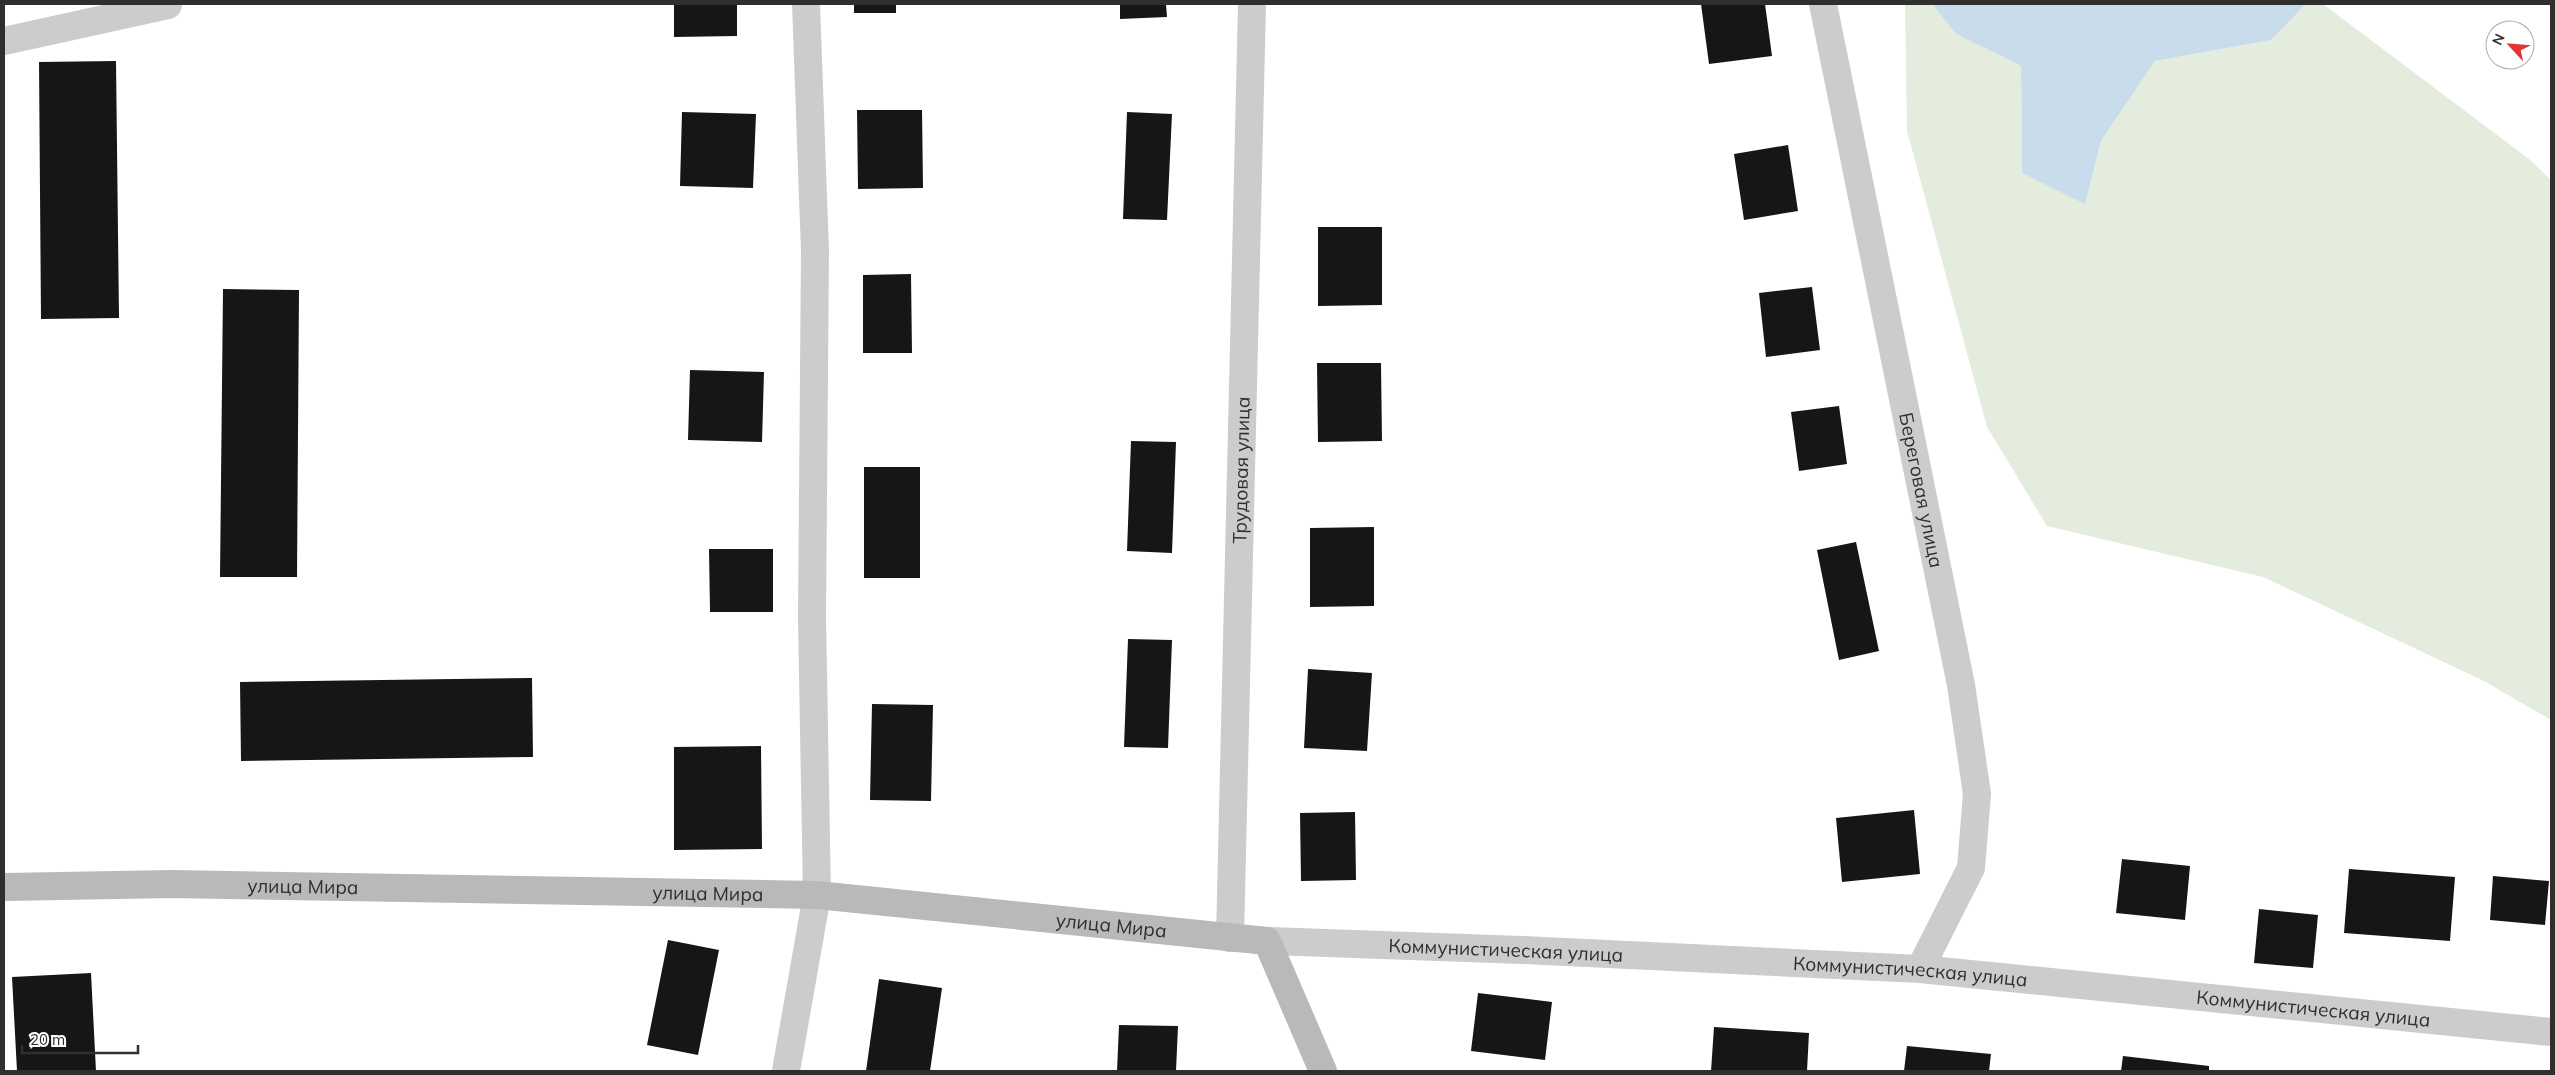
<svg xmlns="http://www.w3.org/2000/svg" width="2555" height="1075" viewBox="0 0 2555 1075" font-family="Mulish,sans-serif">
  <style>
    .green { fill: #e4ecdd }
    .water { fill: #c9dceb }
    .building { fill: #161616 }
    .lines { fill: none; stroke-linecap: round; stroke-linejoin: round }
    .street { stroke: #ccc; stroke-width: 28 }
    .secondary { stroke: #b9b9b9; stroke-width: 28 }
    .labels { text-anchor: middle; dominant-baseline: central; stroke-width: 5; stroke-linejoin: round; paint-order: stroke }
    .street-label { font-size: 19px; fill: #2f2f2f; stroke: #fff }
  </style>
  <rect width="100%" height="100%" fill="#fff"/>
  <!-- green -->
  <path class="green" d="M1905,4H1932L1956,34L2021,66L2022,173L2085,203L2101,141L2155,61L2271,40L2306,4H2323L2529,159L2551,180V720L2484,681L2263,577L2047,526L1987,427L1907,131Z"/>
  <!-- water -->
  <path class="water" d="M1932,4H2306L2271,40L2155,61L2101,141L2085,204L2022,173L2021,66L1956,34Z"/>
  <!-- building -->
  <path class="building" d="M674,4H737V36L674,37Z
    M854,4H896V13H854Z
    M1120,4H1166L1167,17L1120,19Z
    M1701,4H1765L1772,56L1709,64Z
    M116,61L119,318L41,319L39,62Z
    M857,110H922L923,188L858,189Z
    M682,112L756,114L753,188L680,186Z
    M1127,112L1172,114L1167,220L1123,219Z
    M1788,145L1798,211L1744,220L1734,154Z
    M1318,227H1382V305L1318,306Z
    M911,274L912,353H863V275Z
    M1812,287L1820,350L1766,357L1759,293Z
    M223,289L299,290L297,577H220Z
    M1317,363H1381L1382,441L1318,442Z
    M690,370L764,372L762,442L688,440Z
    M1839,406L1847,464L1799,471L1791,412Z
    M1131,441L1176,442L1172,553L1127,551Z
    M864,467H920V578H864Z
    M1374,527V606L1310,607V528Z
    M1856,542L1879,651L1839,660L1817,550Z
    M709,549H773V612H710Z
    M1128,639L1172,640L1168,748L1124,747Z
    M1308,669L1372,673L1367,751L1304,748Z
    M532,678L533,757L241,761L240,682Z
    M872,704L933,705L931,801L870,800Z
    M761,746L762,849L674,850V747Z
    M1914,810L1920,874L1842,882L1836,818Z
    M1355,812L1356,880L1301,881L1300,813Z
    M2122,859L2190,866L2185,920L2116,913Z
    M2349,869L2455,877L2450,941L2344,933Z
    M2493,876L2549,881L2545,925L2490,920Z
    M2259,909L2318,915L2313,968L2254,963Z
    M668,940L719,950L698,1055L647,1045Z
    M91,973L96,1071H17L12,977Z
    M879,979L942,988L930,1071H866Z
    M1478,993L1552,1002L1545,1060L1471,1051Z
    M1119,1025L1178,1026L1176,1071H1117Z
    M1714,1027L1809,1033L1807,1071H1711Z
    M1907,1046L1991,1054L1989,1071H1904Z
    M2123,1056L2209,1066V1071H2121Z"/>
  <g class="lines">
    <!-- street -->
    <g class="street">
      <path id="s1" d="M1823,4L1961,685L1977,794L1971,868L1920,969"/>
      <path d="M4,41L168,5"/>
      <path id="s2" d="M1230,938L1252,4"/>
      <path id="s3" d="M1267,941L1522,950L1920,969L2551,1032"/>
      <path d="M786,1071L817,895L812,618L815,251L806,4"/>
    </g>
    <!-- secondary -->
    <path class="secondary" id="s4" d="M4,887L172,884L817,895L1267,941L1323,1071"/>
  </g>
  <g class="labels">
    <!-- street labels -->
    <g class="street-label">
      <text stroke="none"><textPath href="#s2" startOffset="468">Трудовая улица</textPath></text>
      <text stroke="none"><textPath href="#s1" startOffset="496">Береговая улица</textPath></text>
      <text stroke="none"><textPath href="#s4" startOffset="299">улица Мира</textPath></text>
      <text stroke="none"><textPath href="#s4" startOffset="704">улица Мира</textPath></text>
      <text stroke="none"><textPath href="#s4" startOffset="1109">улица Мира</textPath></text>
      <text stroke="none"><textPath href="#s3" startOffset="239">Коммунистическая улица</textPath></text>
      <text stroke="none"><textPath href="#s3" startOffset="644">Коммунистическая улица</textPath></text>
      <text stroke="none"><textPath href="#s3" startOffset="1049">Коммунистическая улица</textPath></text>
    </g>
  </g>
  <!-- border -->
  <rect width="2555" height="1075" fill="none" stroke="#2f2f2f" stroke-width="10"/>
  <!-- north arrow -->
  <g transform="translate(2510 45) rotate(296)"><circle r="24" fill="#ffffff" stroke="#acacac"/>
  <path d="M0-4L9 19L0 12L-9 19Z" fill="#e33436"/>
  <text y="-8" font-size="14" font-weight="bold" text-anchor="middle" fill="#2f2f2f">N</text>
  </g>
  <!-- scale -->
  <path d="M22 1045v8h116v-8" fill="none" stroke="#2f2f2f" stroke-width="2.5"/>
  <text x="30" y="1045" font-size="15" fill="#2f2f2f" stroke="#ffffff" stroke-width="4" paint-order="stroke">20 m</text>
</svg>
